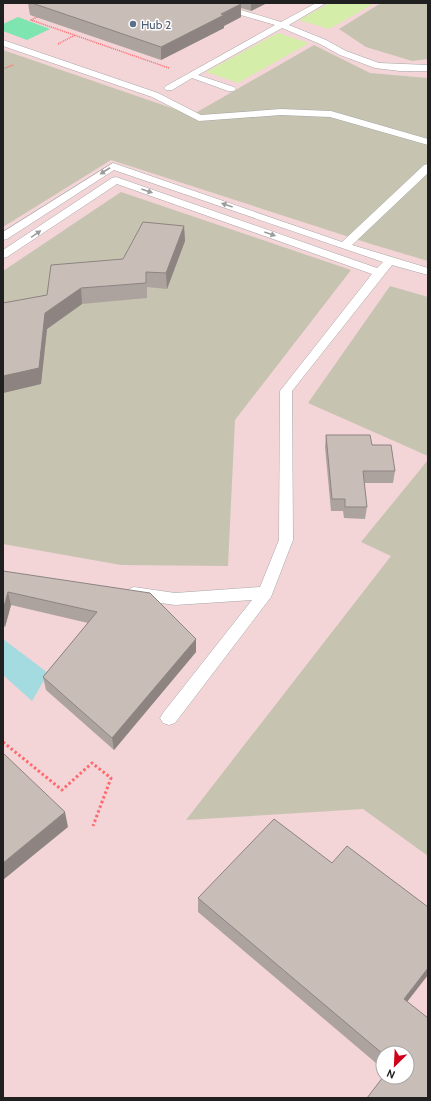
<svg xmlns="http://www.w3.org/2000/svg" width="431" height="1101" viewBox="0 0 431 1101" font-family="Cabin,sans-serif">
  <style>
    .commercial { fill: #f3d4d7; fill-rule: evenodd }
    .construction { fill: #c6c4b0 }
    .grass { fill: #d4eea9 }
    .pitch { fill: #7fe5b0 }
    .water { fill: #a3dbe1 }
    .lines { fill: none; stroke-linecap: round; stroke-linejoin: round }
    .lane-casing { stroke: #a7a7a7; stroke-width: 1 }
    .path-far1 { stroke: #ff696d; stroke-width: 1.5; stroke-dasharray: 1 1; stroke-linecap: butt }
    .path { stroke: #ff696d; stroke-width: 3; stroke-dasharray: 2.5 2.5; stroke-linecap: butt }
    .lane { fill: #fff; fill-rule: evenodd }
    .wall { fill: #ada39e }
    .shaded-wall { fill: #8d8481 }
    .building { fill: #c9bdb8; stroke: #8d8481 }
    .oneway { fill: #9b9b9b }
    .service-dot { fill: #5c6f8a; stroke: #fff; stroke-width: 1.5 }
    .labels { text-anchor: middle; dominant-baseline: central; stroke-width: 3; stroke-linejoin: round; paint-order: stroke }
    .far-service-label { font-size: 12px; fill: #4e5e75; stroke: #fff; text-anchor: start }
  </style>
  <rect width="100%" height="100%" fill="#f1ece6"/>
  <!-- commercial -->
  <path class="commercial" d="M3,3H428V1098H3ZM383,1053H407V1077H383Z"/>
  <!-- construction -->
  <path class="construction" d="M381,3H428V59L412,61L366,47L339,29Z
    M314,45L370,73L428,78V261L371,244L111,160L3,227V50L192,115Z
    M121,192L351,270L235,420L228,566L121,565L3,544V271Z
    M390,286L428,297V456L308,403Z
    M428,460V856L363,809L186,820L391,556L361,542Z"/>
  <!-- grass -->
  <path class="grass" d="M330,3H375L329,29L299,20Z
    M278,33L309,43L238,83L206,72Z"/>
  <!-- pitch -->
  <path class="pitch" d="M18,17L50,29L27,40L3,31V24Z"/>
  <!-- water -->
  <path class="water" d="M3,639L48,673L32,701L3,675Z"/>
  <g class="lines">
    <!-- lane casing -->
    <g class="lane-casing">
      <path id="lane" d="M206,3H218L281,22L316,3H326L289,25L326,40L346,51L379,63L428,65V71H400L375,68L340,55L320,44L282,28L198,75L234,87L236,89L234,91H228L192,78L172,90H166L164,88L166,86L275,25L207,5Z
        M3,40L158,93L201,115L281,109L331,111L428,139V145L330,117L281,115L199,121L152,97L3,46Z
        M113,163L342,242L424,165L428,164V173L352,245L428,268V275L392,265L292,391L293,540L271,597L175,723L169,725L163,723L160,718L163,713L252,600L175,605L134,599L129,597L126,593L129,589L134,587L175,593L260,587L279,540L280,391L372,274L117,184L7,257L3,258V250L112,178L116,177L377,268L383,262L114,170L7,239L3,240V232Z"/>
    </g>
    <!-- path-far1 -->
    <path class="path-far1" d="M39,16L31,20L169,68
      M58,44L75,35
      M3,69L13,65"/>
    <!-- path -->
    <path class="path" d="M3,742L62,790L92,763L111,778L93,826"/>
    <!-- lane -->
    <use href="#lane" class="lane"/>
  </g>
  <!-- wall -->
  <path class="wall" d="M28,3H267L251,11L241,8V17L224,26V28L161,60L30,15Z
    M184,226L185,241L167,289L147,287V298L82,304L47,329L41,384L3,393V303L47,295L123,259Z
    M326,435L372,445L395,471L393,483H364L367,507L365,519L344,518L343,511H331L325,447Z
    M3,571L196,652L114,750L46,690L43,677L88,623L11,605L5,627L3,626Z
    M198,898L408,1002L407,1077L383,1053V1069L198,912Z"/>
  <!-- shaded-wall -->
  <path class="shaded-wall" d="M251,3H267L251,11Z
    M241,4V17L224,26V28L161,60V47Z
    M184,226L185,241L167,289L166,273Z
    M81,288L82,304L47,329L41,384L3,393V376L45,313Z
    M8,592L11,605L5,627L3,619V610Z
    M196,639V652L114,750L112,738Z
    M65,812L68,827L3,880V863Z
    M428,968V975L400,1011L404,999Z"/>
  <!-- building -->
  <path class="building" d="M32,3H239L241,4L221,14L224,15L161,47Z
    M143,222L184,226L166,273L146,272V283L81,288L45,313L39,368L3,376V303L47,295L51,265L123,259Z
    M326,435H370L372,445H391L395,471H363L367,507H345V499H332Z
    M3,571L150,593L196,639L112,738L43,677L97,612L8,592L3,610Z
    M3,753L65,812L3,863Z
    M274,819L332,863L347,846L428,907V968L404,999L428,1018V1098H367L383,1077H407V1053H383V1054L198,898Z"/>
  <!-- one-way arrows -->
  <defs><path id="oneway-solid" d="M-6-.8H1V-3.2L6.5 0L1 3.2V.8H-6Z"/></defs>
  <g class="oneway">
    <use href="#oneway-solid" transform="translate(105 171) rotate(147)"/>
    <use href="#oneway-solid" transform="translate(147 191) rotate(19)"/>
    <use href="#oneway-solid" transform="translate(227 205) rotate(-161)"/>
    <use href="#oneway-solid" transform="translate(36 234) rotate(-34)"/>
    <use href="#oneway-solid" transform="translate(270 234) rotate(19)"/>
  </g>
  <!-- markers -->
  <circle class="service-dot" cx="133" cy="24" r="4"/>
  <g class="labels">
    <!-- far-service labels -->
    <g class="far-service-label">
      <text x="141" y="24">Hub 2</text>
    </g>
  </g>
  <!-- border -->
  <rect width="431" height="1101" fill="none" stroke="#202020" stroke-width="8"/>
  <!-- north arrow -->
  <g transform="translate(395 1065) rotate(204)"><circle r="19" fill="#ffffff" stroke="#a6a6a6"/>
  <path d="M0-3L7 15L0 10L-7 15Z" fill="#d0001b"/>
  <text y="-6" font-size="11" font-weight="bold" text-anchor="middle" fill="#202020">N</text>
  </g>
</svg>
